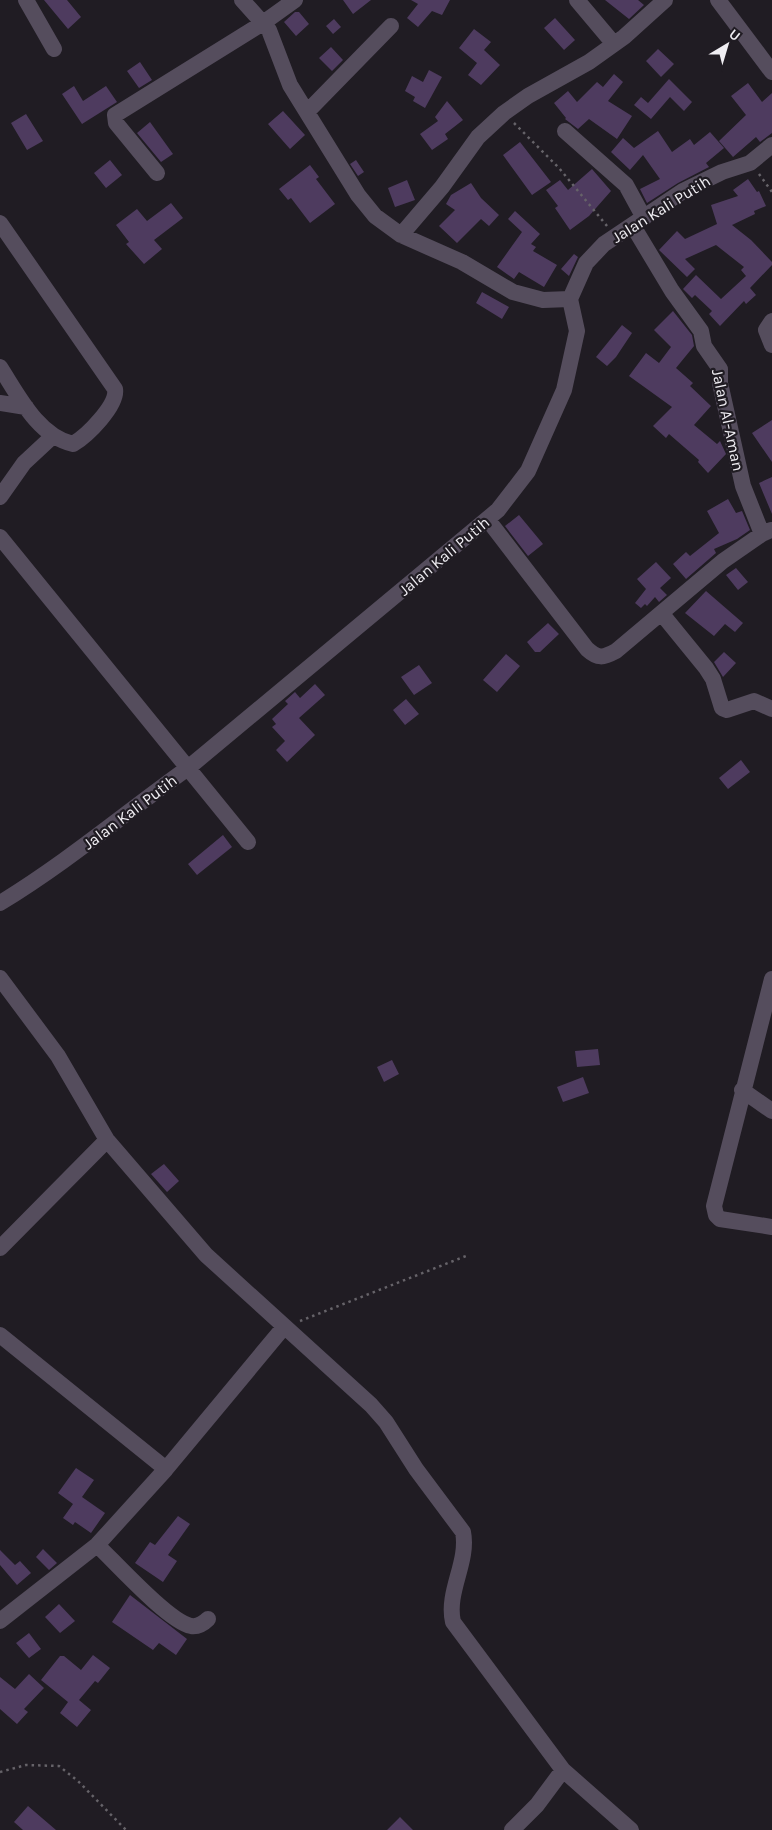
<svg xmlns="http://www.w3.org/2000/svg" width="772" height="1830" viewBox="0 0 772 1830" font-family="Karla,sans-serif">
  <style>
    .building { fill: #4e3b5f }
    .lines { fill: none; stroke-linecap: round; stroke-linejoin: round }
    .path { stroke: #666369; stroke-width: 2.5; stroke-dasharray: 2.5 4; stroke-linecap: butt }
    .street { stroke: #554d5d; stroke-width: 16 }
    .labels { text-anchor: middle; dominant-baseline: central; stroke-width: 4.5; stroke-linejoin: round; paint-order: stroke }
    .street-label { font-size: 16px; fill: #f0eef3; stroke: #201c23 }
  </style>
  <rect width="100%" height="100%" fill="#201c23"/>
  <!-- building -->
  <path class="building" d="M44,0H67L81,17L68,29Z
    M343,0H371L353,14Z
    M411,0H450L442,15L432,11L418,27L407,18L418,4Z
    M605,0H638L644,5L629,19Z
    M295,12H299L309,24L296,36L284,22Z
    M555,18L575,40L564,50L544,28Z
    M334,19L341,27L333,34L326,26Z
    M474,29L491,42L484,50L500,65L481,85L468,75L477,63L459,48Z
    M331,47L343,60L332,71L319,58Z
    M658,49L674,64L661,77L646,61Z
    M140,62L152,80L139,88L127,71Z
    M429,70L442,77L425,108L413,101L415,97L405,91L412,76L423,82Z
    M614,74L623,82L608,101L632,116L617,139L589,119L578,129L565,119L566,118L554,103L568,91L577,102L597,82L603,87Z
    M669,79L692,102L684,111L670,97L651,119L634,105L641,97L648,103Z
    M748,83L762,102L772,93V133L760,142L756,137L733,157L719,141L746,115L731,96Z
    M74,86L83,101L106,86L117,102L82,124L62,94Z
    M447,101L463,120L445,134L448,139L432,150L420,134L438,121L435,117Z
    M283,111L305,135L290,149L268,124Z
    M26,114L43,141L27,150L11,123Z
    M150,122L173,154L161,162L137,133Z
    M658,131L672,152L690,139L694,145L710,132L724,148L706,163L709,167L678,183L647,203L640,189L660,179L643,155L630,170L611,152L623,138L634,148Z
    M520,142L551,182L532,195L503,155Z
    M110,160L122,175L106,188L94,173Z
    M356,160L364,172L358,176L350,164Z
    M310,165L319,177L316,179L335,204L310,223L291,198L288,200L279,189Z
    M592,169L611,191L589,216L570,230L555,208L558,206L546,190L560,180L568,190Z
    M748,179L757,192L759,191L766,206L754,211L755,214L732,225L751,240L772,262V265L750,288L756,295L746,304L744,301L720,326L709,314L712,311L695,295L692,298L683,289L696,275L721,299L746,276L741,270L744,267L716,245L685,259L695,269L687,277L659,250L677,231L685,239L717,224L711,205L738,196L733,190Z
    M407,180L415,200L395,207L388,188Z
    M471,183L481,198L499,215L489,226L481,219L457,243L439,226L455,210L446,204L451,195Z
    M171,203L183,218L154,240L162,249L144,264L126,244L129,242L116,225L137,209L147,221Z
    M515,211L540,234L531,244L536,247L533,251L557,265L544,287L519,272L514,279L497,267L522,232L508,219Z
    M574,254L578,257L569,276L561,269Z
    M482,292L509,307L502,319L476,303Z
    M673,311L692,335L694,346L676,368L693,383L690,386L711,406L694,425L717,444L720,441L726,454L708,473L698,462L699,460L669,434L666,438L653,426L672,407L629,376L646,353L659,363L671,347L654,330Z
    M622,325L632,333L616,357L607,366L596,357Z
    M772,420V462L752,433Z
    M772,477V514L759,483Z
    M728,499L736,513L742,511L750,530L737,539L714,549L716,553L686,579L673,564L686,552L690,556L719,533L707,511Z
    M519,515L543,544L528,556L505,526Z
    M656,562L671,578L660,588L667,595L659,602L655,597L647,606L645,604L641,608L635,603L646,589L637,579Z
    M736,568L748,582L738,590L726,575Z
    M706,591L743,623L735,632L725,624L714,636L685,613Z
    M548,623L559,634L540,652H535L527,642Z
    M724,652L736,663L723,677L714,662Z
    M506,654L520,666L497,692L483,680Z
    M419,665L432,683L414,695L401,677Z
    M315,684L325,695L299,718L315,735L287,762L276,750L285,741L272,727L276,724L272,719L288,704L285,701L295,692L300,698Z
    M406,699L419,714L405,725L393,710Z
    M741,760L750,772L728,789L719,778Z
    M223,835L232,847L197,875L188,864Z
    M598,1049L600,1065L577,1067L575,1051Z
    M392,1060L399,1074L384,1082L377,1067Z
    M583,1077L589,1093L563,1102L557,1087Z
    M164,1164L179,1181L167,1192L151,1174Z
    M76,1468L94,1480L82,1497L105,1513L91,1533L75,1522L73,1525L63,1518L73,1504L58,1493Z
    M178,1516L190,1524L168,1555L177,1561L163,1582L135,1563L150,1542L155,1545Z
    M43,1549L57,1563L49,1570L36,1557Z
    M0,1550L15,1565L20,1561L31,1573L17,1585L0,1565Z
    M130,1595L187,1639L176,1655L159,1643L153,1650L112,1622Z
    M59,1604L75,1621L60,1633L45,1617Z
    M29,1633L41,1649L29,1658L16,1643Z
    M93,1655L110,1668L98,1683L95,1681L79,1700L91,1710L77,1727L60,1713L68,1702L41,1680L60,1656H64L81,1670Z
    M29,1674L44,1688L24,1709L28,1712L17,1724L0,1709V1677L15,1689Z
    M28,1806L56,1830H23L14,1822Z
    M400,1817L413,1830H387Z"/>
  <g class="lines">
    <!-- path -->
    <path class="path" d="M514,123L559,168L607,226
      M759,174L772,192
      M300,1321L466,1256
      M0,1772L26,1765L59,1766L78,1781L126,1830"/>
    <!-- street -->
    <path class="street" d="M26,0L54,49
      M242,0L269,30L290,85L358,195L375,216L401,235L462,262L513,292L543,300L570,299
      M577,0L614,44
      M718,0L772,72
      M307,112L391,26
      M565,131L626,185L644,218
      M157,173L116,123L115,115L263,23L295,0
      M0,223L115,389C118,405 87,436 73,444C38,436 18,395 0,367
      M633,226L672,291L701,331L704,346L720,369V383L743,486L762,534L771,530
      M401,235L442,187L478,137L504,113L528,96L589,62L624,37L665,0
      M772,321L766,330L772,345
      M0,403L26,407
      M0,497L24,463L53,436
      M488,520L587,649C598,659 603,658 616,651L723,561L762,534
      M0,537L248,842
      M662,614L706,668L713,679L722,708L727,710L754,701L772,709
      M0,903C66,863 125,813 188,768L498,510L528,471L564,390L577,331L570,299L586,263L604,244L683,191L722,172L750,163L772,145
      M0,978L58,1056L107,1140L206,1255L371,1405L386,1422L416,1469L463,1532C469,1562 446,1592 453,1622L563,1770L631,1830
      M772,979L714,1206L716,1215L720,1219L772,1227
      M742,1090L772,1111
      M0,1248L107,1140
      M0,1335L166,1469
      M97,1545C115,1562 169,1622 191,1626C198,1627 203,1624 208,1619
      M0,1621L97,1545L166,1469L284,1327
      M512,1830L537,1805L563,1770"/>
  </g>
  <g class="labels">
    <!-- street labels -->
    <g class="street-label">
      <text transform="translate(661 209) rotate(-32)">Jalan Kali Putih</text>
      <text transform="translate(728 420) rotate(78)">Jalan Al-Aman</text>
      <text transform="translate(444 556) rotate(-40)">Jalan Kali Putih</text>
      <text transform="translate(130 812) rotate(-37)">Jalan Kali Putih</text>
    </g>
  </g>
  <!-- north arrow -->
  <g transform="translate(727 45) rotate(38)" stroke="#201c23" stroke-width="4" paint-order="stroke">
  <path d="M0-4L9 19L0 12L-9 19Z" fill="#f0eef3"/>
  <text y="-8" font-size="14" font-weight="bold" text-anchor="middle" fill="#f0eef3">U</text>
  </g>
</svg>
